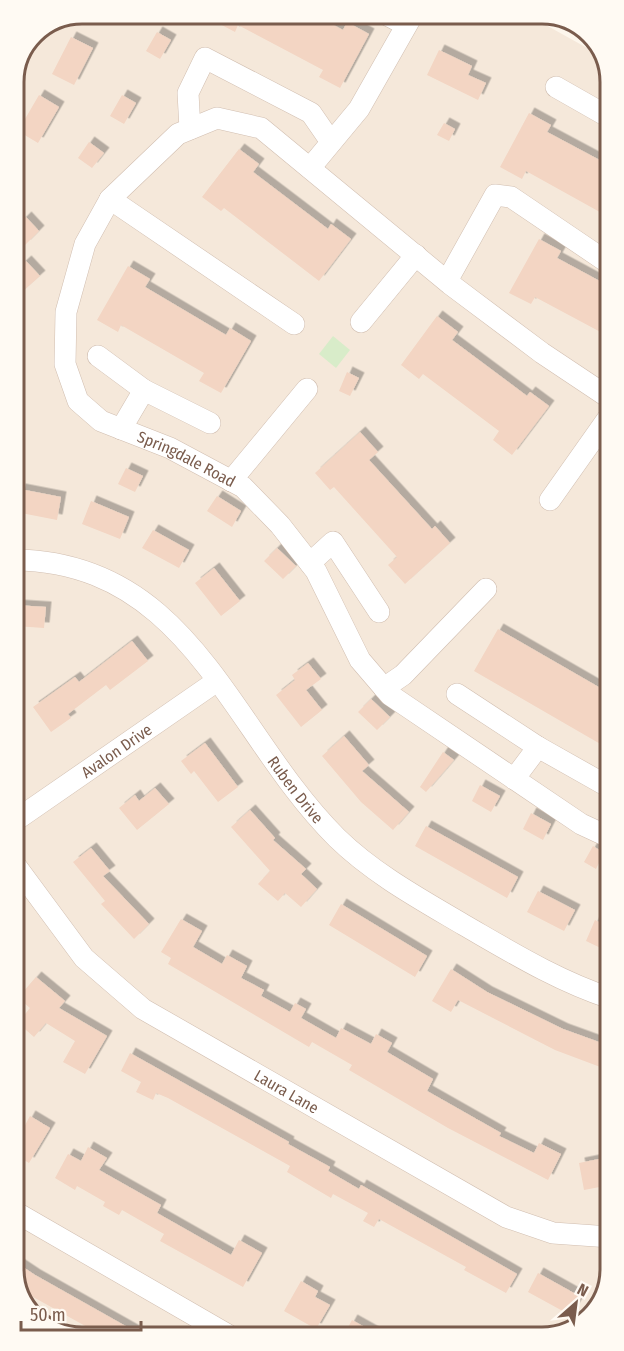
<svg xmlns="http://www.w3.org/2000/svg" width="624" height="1351" viewBox="0 0 624 1351" font-family="'Fira Sans Condensed',sans-serif">
  <style>
    .residential { fill: #f5e8da }
    .green { fill: #d8ecc9 }
    .building { fill: #f3d5c3; filter: url(#shadow) }
    .lines { fill: none; stroke-linecap: round; stroke-linejoin: round }
    .minor-casing { stroke: #d1beb0; stroke-width: 22 }
    .minor { stroke: #fff; stroke-width: 21 }
    .labels { text-anchor: middle; dominant-baseline: central; stroke-width: 5; stroke-linejoin: round; paint-order: stroke }
    .street-label { font-size: 16px; fill: #7a5c4d; stroke: #fffaf3 }
    .rim { fill: none; stroke: #7a5c4d; stroke-width: 3 }
  </style>
  <defs>
    <filter id="shadow"><feDropShadow dx="5.5" dy="-5.5" stdDeviation="0" flood-color="#0004"/></filter>
  </defs>
  <rect width="100%" height="100%" fill="#fdf6ec"/>
  <!-- residential -->
  <path class="residential" d="M82,14H526L607,59L610,1274L597,1311L565,1334L77,1337L40,1324L17,1292L14,78L34,33Z"/>
  <!-- green -->
  <path class="green" d="M333,336L350,350L336,368L319,354Z"/>
  <!-- building -->
  <path class="building" d="M201,14H313L343,30L347,22L369,34L340,88L319,77L323,70L238,25L235,32Z
    M157,32L171,40L160,59L146,51Z
    M71,37L93,48L74,85L52,74Z
    M439,50L472,66L468,75L486,83L478,100L427,75Z
    M39,95L59,107L38,143L18,131Z
    M122,95L136,103L124,124L110,116Z
    M529,113L551,125L547,132L607,164V216L526,171L522,179L500,167Z
    M444,123L455,129L449,141L437,135Z
    M89,142L104,153L92,168L78,158Z
    M239,149L259,164L253,172L328,229L331,224L351,239L319,281L224,208L221,211L202,197Z
    M26,217L39,231L25,245L14,234V229Z
    M539,239L561,251L557,258L607,285L608,336L535,297L531,304L509,293Z
    M26,261L40,276L14,299V272Z
    M128,266L150,279L145,287L226,335L230,328L251,341L221,393L199,381L204,373L121,325L118,332L97,320Z
    M437,316L458,332L452,340L527,396L530,392L549,406L512,455L493,440L499,431L423,374L419,379L401,365Z
    M347,372L359,378L350,396L339,391Z
    M360,432L378,452L369,460L432,529L435,526L450,543L405,584L388,565L397,557L334,487L330,490L315,473Z
    M126,468L143,476L135,492L118,484Z
    M20,489L61,497L57,520L16,512Z
    M217,496L241,511L232,527L207,511Z
    M91,501L129,517L120,539L82,524Z
    M153,530L189,550L179,568L142,548Z
    M277,548L296,566L283,579L264,561Z
    M214,568L240,601L221,616L195,583Z
    M15,605L46,607L44,628L15,626Z
    M498,629L609,693V749L474,671Z
    M132,641L148,661L110,690L106,685L68,714L71,718L51,732L33,707L75,677L79,682Z
    M308,663L321,679L306,690L322,710L301,727L276,695L295,680L292,675Z
    M371,699L390,717L377,730L358,712Z
    M344,736L369,765L362,771L409,812L393,830L361,802L322,756Z
    M205,743L238,787L218,802L194,771L191,774L181,761Z
    M443,752L454,760L426,792L420,787Z
    M480,785L500,796L491,812L472,801Z
    M155,788L169,804L137,830L119,808L135,795L139,801Z
    M250,810L275,838L273,840L306,869L301,874L317,889L301,907L285,893L278,901L258,884L270,871L231,827Z
    M531,813L551,824L543,840L523,829Z
    M426,826L518,877L507,898L415,846Z
    M593,846L604,853L596,869L584,862Z
    M91,848L110,871L103,876L149,924L134,939L101,904L105,901L73,862Z
    M538,891L575,910L564,931L527,912Z
    M341,904L427,956L415,977L329,925Z
    M181,919L202,931L193,947L222,964L227,955L247,966L241,978L264,990L261,996L290,1012L295,1003L306,1009L301,1018L336,1038L341,1028L371,1044L376,1034L392,1043L387,1052L433,1079L427,1091L501,1133L499,1136L534,1153L539,1143L561,1154L548,1180L448,1128L349,1070L352,1065L312,1042L309,1047L168,964L171,958L161,952Z
    M595,920L609,927V952L586,941Z
    M451,969L487,992L563,1029L610,1046L603,1068L555,1050L458,1000L451,1012L432,1001Z
    M36,977L65,1001L59,1008L107,1036L85,1074L63,1062L75,1041L46,1023L34,1037L18,1023L30,1008L18,998Z
    M130,1053L289,1142L288,1144L330,1167L328,1171L359,1189L361,1185L517,1274L506,1293L464,1270L466,1267L379,1219L374,1227L363,1221L368,1213L333,1194L331,1198L287,1172L290,1166L168,1098L156,1093L153,1100L136,1092L141,1082L121,1071Z
    M30,1116L50,1128L29,1163L17,1156V1140Z
    M88,1147L107,1158L99,1170L161,1205L157,1213L231,1255L239,1240L262,1253L243,1287L160,1241L164,1234L122,1210L119,1215L103,1206L105,1202L77,1186L75,1190L55,1178L68,1154L81,1161Z
    M604,1158L605,1165L610,1164V1185L584,1190L579,1163Z
    M17,1263L35,1275L145,1337H105L17,1288Z
    M538,1273L581,1297L570,1315L528,1292Z
    M301,1281L318,1291L315,1297L330,1305L316,1329L284,1311Z
    M352,1320L379,1335H344Z"/>
  <g class="lines">
    <!-- minor casing -->
    <g class="minor-casing">
      <g id="minor">
        <path d="M385,14L406,25"/>
        <path d="M556,87L607,116"/>
        <path d="M190,129L188,93L205,58L311,113L331,142"/>
        <path d="M310,168L359,109L413,14"/>
        <path d="M110,199L294,324"/>
        <path d="M447,281L495,195L511,197L607,262"/>
        <path d="M361,322L416,255"/>
        <path d="M98,356L144,390L121,429"/>
        <path d="M144,390L210,423"/>
        <path id="s1" d="M608,397L542,353L450,284L261,128L217,118L178,134L110,199L85,244L66,312L65,364L78,401L101,421L170,448L243,487L280,525L316,571L360,660L390,695L581,824L609,837"/>
        <path d="M231,481L307,389"/>
        <path d="M550,500L608,418"/>
        <path id="s2" d="M15,560C191,562 231,733 337,838C374,874 420,899 464,925C511,952 558,981 610,998"/>
        <path d="M310,563L333,542L379,612"/>
        <path d="M384,688L403,675L486,589"/>
        <path d="M457,694L538,747"/>
        <path d="M514,779L538,747L609,787"/>
        <path id="s3" d="M16,820L217,681"/>
        <path id="s4" d="M16,866L84,958L143,1009L506,1217L553,1233L610,1237"/>
        <path d="M17,1213L230,1336"/>
      </g>
    </g>
    <!-- minor -->
    <use href="#minor" class="minor"/>
  </g>
  <g class="labels">
    <!-- street labels -->
    <g class="street-label">
      <text stroke="none"><textPath href="#s1" startOffset="958">Springdale Road</textPath></text>
      <text stroke="none"><textPath href="#s3" startOffset="122">Avalon Drive</textPath></text>
      <text stroke="none"><textPath href="#s2" startOffset="380">Ruben Drive</textPath></text>
      <text stroke="none"><textPath href="#s4" startOffset="358">Laura Lane</textPath></text>
    </g>
  </g>
  <!-- crop -->
  <path d="M0 0H624V1351H0ZM82 24H542A58 58 0 0 1 600 82V1269A58 58 0 0 1 542 1327H82A58 58 0 0 1 24 1269V82A58 58 0 0 1 82 24Z" fill="#fffaf3" fill-rule="evenodd"/>
  <path class="rim" d="M82 24H542A58 58 0 0 1 600 82V1269A58 58 0 0 1 542 1327H82A58 58 0 0 1 24 1269V82A58 58 0 0 1 82 24Z"/>
  <!-- north arrow -->
  <g transform="translate(576 1303) rotate(28)" stroke="#fffaf3" stroke-width="4.5" paint-order="stroke">
  <path d="M0-4.5L10 22L0 15L-10 22Z" fill="#7a5c4d"/>
  <text y="-9" font-size="16" font-weight="bold" text-anchor="middle" fill="#7a5c4d">N</text>
  </g>
  <!-- scale -->
  <path d="M21 1321v9h120v-9" fill="none" stroke="#7a5c4d" stroke-width="3"/>
  <text x="30" y="1321" font-size="18" fill="#7a5c4d" stroke="#fffaf3" stroke-width="4.5" paint-order="stroke">50 m</text>
</svg>
